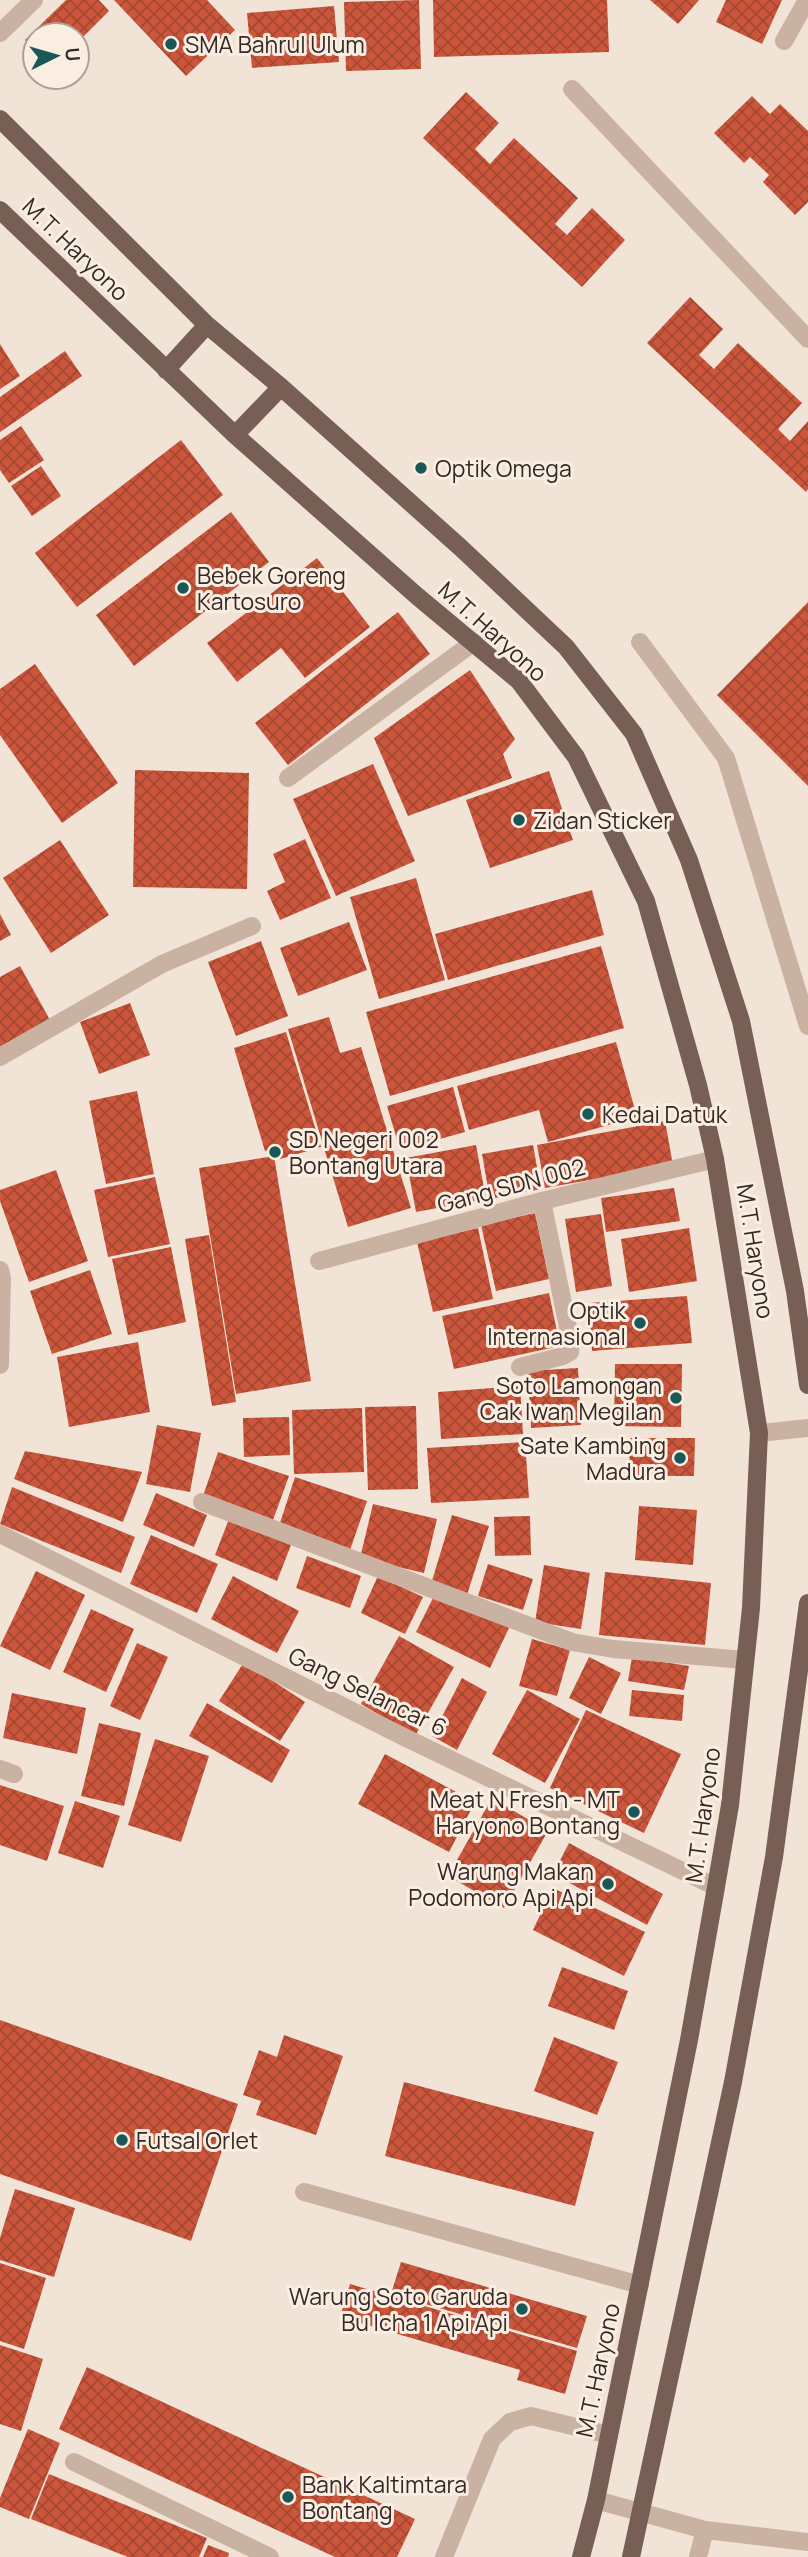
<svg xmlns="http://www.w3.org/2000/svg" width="808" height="2557" viewBox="0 0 808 2557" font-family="Manrope,sans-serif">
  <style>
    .building { fill: url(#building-cross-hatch) }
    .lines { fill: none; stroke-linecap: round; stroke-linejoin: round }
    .minor { stroke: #cab2a3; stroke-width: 18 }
    .major { stroke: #775f56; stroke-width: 18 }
    .poi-dot { fill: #1a5757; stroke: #faeee3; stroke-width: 2.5 }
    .labels { text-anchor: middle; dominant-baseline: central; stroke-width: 6; stroke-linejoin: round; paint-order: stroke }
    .poi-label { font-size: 23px; fill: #352925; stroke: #faeee3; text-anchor: start }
    .street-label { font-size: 23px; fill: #352925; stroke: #faeee3 }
  </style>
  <defs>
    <pattern id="building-cross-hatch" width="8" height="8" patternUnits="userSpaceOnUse" patternTransform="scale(1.75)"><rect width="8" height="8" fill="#cb563c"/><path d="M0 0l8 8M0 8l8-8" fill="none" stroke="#a64732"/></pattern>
  </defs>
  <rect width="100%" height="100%" fill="#f2e3d7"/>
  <!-- building -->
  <path class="building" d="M66,0H99L109,11L77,43V35H35V51L25,40Z
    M114,0H207L235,30L186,76Z
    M419,0L421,69L346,71L344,2Z
    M433,0H607L609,52L434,57Z
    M650,0H699L678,24Z
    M726,0H782L762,44L716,22Z
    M334,6L339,62L252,68L247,13Z
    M466,92L499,123L475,149L490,164L514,138L578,198L555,224L567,235L592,208L625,240L582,287L423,138Z
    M752,96L770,114L780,104L808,131V202L795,215L763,182L769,175L750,157L744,163L714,133Z
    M690,297L723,329L699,355L714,369L738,343L802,403L778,429L790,441L808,421V489L806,492L647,343Z
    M0,344L20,376L0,389Z
    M65,351L82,376L0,432V397Z
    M21,426L44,460L9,483L0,470V440Z
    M181,440L223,495L77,607L35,553Z
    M41,466L61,496L32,516L11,486Z
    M231,512L269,562L134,666L96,615Z
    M317,558L370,627L305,678L281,648L237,682L207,643Z
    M808,602V786L717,695Z
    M398,612L430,654L288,765L255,723Z
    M35,664L118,783L62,823L0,735V689Z
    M470,670L515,739L503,754L512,778L408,816L374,738Z
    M373,764L415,861L336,896L293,799Z
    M135,770L249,773L247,889L133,887Z
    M549,771L573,840L490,868L466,800Z
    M305,839L331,898L280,920L267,891L285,882L273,854Z
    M60,840L109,915L51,953L3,878Z
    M416,878L445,980L379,999L350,897Z
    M592,890L604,935L448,980L435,934Z
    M0,914L11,935L0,941Z
    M349,922L367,970L298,996L280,948Z
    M261,941L288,1016L236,1036L208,962Z
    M601,946L624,1028L390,1096L366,1012Z
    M20,966L50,1020L0,1049V977Z
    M130,1003L150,1055L99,1074L80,1022Z
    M329,1017L340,1053L361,1047L411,1208L348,1227L288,1029Z
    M286,1032L321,1147L280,1159L276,1148L265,1151L234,1048Z
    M616,1042L637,1117L548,1142L539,1110L469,1130L457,1086Z
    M453,1087L465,1132L400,1150L387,1106Z
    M137,1091L154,1174L106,1184L89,1101Z
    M665,1121L673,1165L545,1188L537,1145Z
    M476,1145L486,1199L416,1212L406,1158Z
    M533,1145L541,1189L490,1199L482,1154Z
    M274,1156L311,1381L236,1394L199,1168Z
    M56,1170L88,1261L29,1282L0,1201V1190Z
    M155,1177L170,1244L108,1257L94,1190Z
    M674,1188L680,1221L606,1232L601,1198Z
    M535,1213L549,1279L496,1291L481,1225Z
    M601,1214L612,1286L576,1292L565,1219Z
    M478,1228L493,1299L433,1312L417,1242Z
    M689,1228L697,1281L629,1292L621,1239Z
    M209,1235L236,1402L212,1406L185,1239Z
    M171,1247L186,1322L128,1335L112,1259Z
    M90,1270L112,1334L52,1354L30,1291Z
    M549,1293L560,1346L454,1369L442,1316Z
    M687,1296L692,1343L592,1351L589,1303Z
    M138,1342L150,1412L69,1427L57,1357Z
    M615,1364H682L681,1427L614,1426Z
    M578,1368L581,1425L531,1428L528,1371Z
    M520,1386L523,1434L441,1439L438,1392Z
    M416,1406L418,1489L368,1490L365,1407Z
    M362,1408L364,1472L294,1474L292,1410Z
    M289,1417L290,1455L244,1457L243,1418Z
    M157,1425L201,1433L190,1492L146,1484Z
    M630,1438H695L694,1476H629Z
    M525,1442L529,1498L431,1503L427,1448Z
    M25,1451L142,1472L123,1522L14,1479Z
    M218,1452L289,1476L273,1520L203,1496Z
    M295,1477L367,1501L349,1553L278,1529Z
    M12,1487L135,1537L121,1573L0,1524Z
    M156,1493L207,1515L194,1547L143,1525Z
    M373,1504L437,1519L424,1573L360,1558Z
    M639,1506L697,1510L693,1565L635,1560Z
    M452,1515L489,1526L467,1595L431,1584Z
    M530,1516L531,1555L495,1556L494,1517Z
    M229,1519L291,1545L277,1581L215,1555Z
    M151,1535L218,1564L197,1613L130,1584Z
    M307,1556L361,1576L350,1608L296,1588Z
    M488,1564L533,1579L523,1610L478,1596Z
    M544,1565L590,1573L581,1629L535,1622Z
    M36,1571L85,1595L50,1670L0,1646Z
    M605,1572L711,1583L705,1645L599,1635Z
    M233,1576L299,1611L277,1653L211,1619Z
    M378,1576L423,1597L405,1634L361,1613Z
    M436,1592L509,1628L490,1668L416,1632Z
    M91,1609L134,1629L106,1692L63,1672Z
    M399,1636L454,1667L415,1736L361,1704Z
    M532,1639L570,1650L557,1696L519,1686Z
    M137,1643L168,1657L140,1720L110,1706Z
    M589,1657L621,1673L601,1714L569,1698Z
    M632,1657L689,1666L684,1690L628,1681Z
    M244,1662L305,1702L280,1741L219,1701Z
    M462,1678L487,1692L457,1750L432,1736Z
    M527,1690L580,1719L545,1783L492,1754Z
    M632,1690L684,1695L682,1721L629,1716Z
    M12,1693L86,1708L77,1754L3,1738Z
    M207,1703L290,1750L272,1783L189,1736Z
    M586,1710L681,1754L644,1833L550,1788Z
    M99,1723L141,1733L124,1806L81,1796Z
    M155,1739L209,1756L181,1842L128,1825Z
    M385,1754L475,1802L449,1852L358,1804Z
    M0,1785L64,1806L47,1861L0,1845Z
    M492,1798L548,1831L504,1908L448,1876Z
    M75,1801L120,1816L103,1868L58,1853Z
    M569,1843L663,1894L647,1925L553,1874Z
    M553,1888L645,1932L624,1976L533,1930Z
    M562,1967L628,1991L614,2030L548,2006Z
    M0,2020L238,2104L191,2241L0,2174Z
    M284,2035L343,2056L316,2135L256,2115L261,2101L243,2095L259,2050L277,2057Z
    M554,2037L618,2062L597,2115L534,2091Z
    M404,2082L594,2132L575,2206L385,2156Z
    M15,2189L75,2208L54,2277L0,2260V2238Z
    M401,2262L587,2316L577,2348L391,2294Z
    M0,2263L46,2278L24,2349L0,2341Z
    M350,2284L577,2351L565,2394L517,2380L520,2370L340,2317Z
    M0,2345L43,2359L21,2431L0,2424Z
    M87,2367L415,2519L397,2557H335L59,2429Z
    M28,2429L60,2443L29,2519L0,2507V2498Z
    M49,2474L207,2538L199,2557H128L31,2519Z
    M208,2545L229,2553L228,2557H203Z"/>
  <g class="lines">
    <!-- minor -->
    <path class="minor" d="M0,33L34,0
      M784,41L807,0
      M572,89L808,339
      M640,642L726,758L808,1026
      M288,778L474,642
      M0,1057L162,964L252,926
      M319,1261L542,1201L715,1159
      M0,1270L2,1278L0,1365
      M520,1367L563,1356L570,1352L571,1342L542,1201
      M759,1433L808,1428
      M202,1502L572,1642L613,1649L745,1660
      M0,1534L406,1738L716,1887
      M0,1769L14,1774
      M304,2192L640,2285
      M74,2462L270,2557
      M596,2500L705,2530
      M444,2557L492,2439L510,2422L531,2416L609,2435
      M698,2557L705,2530L808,2542"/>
    <!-- major -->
    <path class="major" d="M0,119L207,325L281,387L461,548L566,647L634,734L689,860L741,1021L795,1291L808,1385
      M0,210L235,435L417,596L519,681L576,757L646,901L698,1085L715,1159L759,1433L751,1608L730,1805L716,1887L689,2040L596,2500L581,2557
      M166,370L207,325
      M235,435L281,387
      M631,2557L733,2082L774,1857L808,1603"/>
  </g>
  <!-- markers -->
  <g class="poi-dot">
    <circle cx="171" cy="44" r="7"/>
    <circle cx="421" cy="468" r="7"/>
    <circle cx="183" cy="588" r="7"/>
    <circle cx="519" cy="820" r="7"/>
    <circle cx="588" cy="1114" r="7"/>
    <circle cx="275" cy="1152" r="7"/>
    <circle cx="640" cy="1323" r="7"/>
    <circle cx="676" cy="1398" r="7"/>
    <circle cx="680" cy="1458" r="7"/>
    <circle cx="634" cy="1812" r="7"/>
    <circle cx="608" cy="1884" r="7"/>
    <circle cx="122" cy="2140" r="7"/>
    <circle cx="522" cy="2309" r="7"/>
    <circle cx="288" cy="2497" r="7"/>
  </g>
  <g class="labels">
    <!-- poi labels -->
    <g class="poi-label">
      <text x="185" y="44">SMA Bahrul Ulum</text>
      <text x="435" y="468">Optik Omega</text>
      <text x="197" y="575">Bebek Goreng<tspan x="197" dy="26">Kartosuro</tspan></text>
      <text x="533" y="820">Zidan Sticker</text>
      <text x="602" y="1114">Kedai Datuk</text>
      <text x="289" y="1139">SD Negeri 002<tspan x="289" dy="26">Bontang Utara</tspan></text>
      <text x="626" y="1310" text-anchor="end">Optik<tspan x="626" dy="26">Internasional</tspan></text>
      <text x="662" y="1385" text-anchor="end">Soto Lamongan<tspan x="662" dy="26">Cak Iwan Megilan</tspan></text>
      <text x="666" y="1445" text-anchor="end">Sate Kambing<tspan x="666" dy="26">Madura</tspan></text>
      <text x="620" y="1799" text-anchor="end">Meat N Fresh - MT<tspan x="620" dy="26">Haryono Bontang</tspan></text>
      <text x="594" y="1871" text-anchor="end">Warung Makan<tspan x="594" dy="26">Podomoro Api Api</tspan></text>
      <text x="136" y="2140">Futsal Orlet</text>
      <text x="508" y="2296" text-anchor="end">Warung Soto Garuda<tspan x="508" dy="26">Bu Icha 1 Api Api</tspan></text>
      <text x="302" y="2484">Bank Kaltimtara<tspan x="302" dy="26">Bontang</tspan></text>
    </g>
    <!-- street labels -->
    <g class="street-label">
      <text transform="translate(76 249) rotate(44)">M.T. Haryono</text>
      <text transform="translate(493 631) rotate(42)">M.T. Haryono</text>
      <text transform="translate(511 1185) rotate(-15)">Gang SDN 002</text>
      <text transform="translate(756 1251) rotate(81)">M.T. Haryono</text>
      <text transform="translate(368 1691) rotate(26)">Gang Selancar 6</text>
      <text transform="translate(702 1815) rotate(-82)">M.T. Haryono</text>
      <text transform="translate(597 2370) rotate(-78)">M.T. Haryono</text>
    </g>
  </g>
  <!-- north arrow -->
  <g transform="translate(56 56) rotate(85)"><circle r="33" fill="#faeee3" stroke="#ab9f97" stroke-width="2"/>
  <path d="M0-5L12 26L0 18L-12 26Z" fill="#1a5757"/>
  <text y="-10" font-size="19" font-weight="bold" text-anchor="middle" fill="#352925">U</text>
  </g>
</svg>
